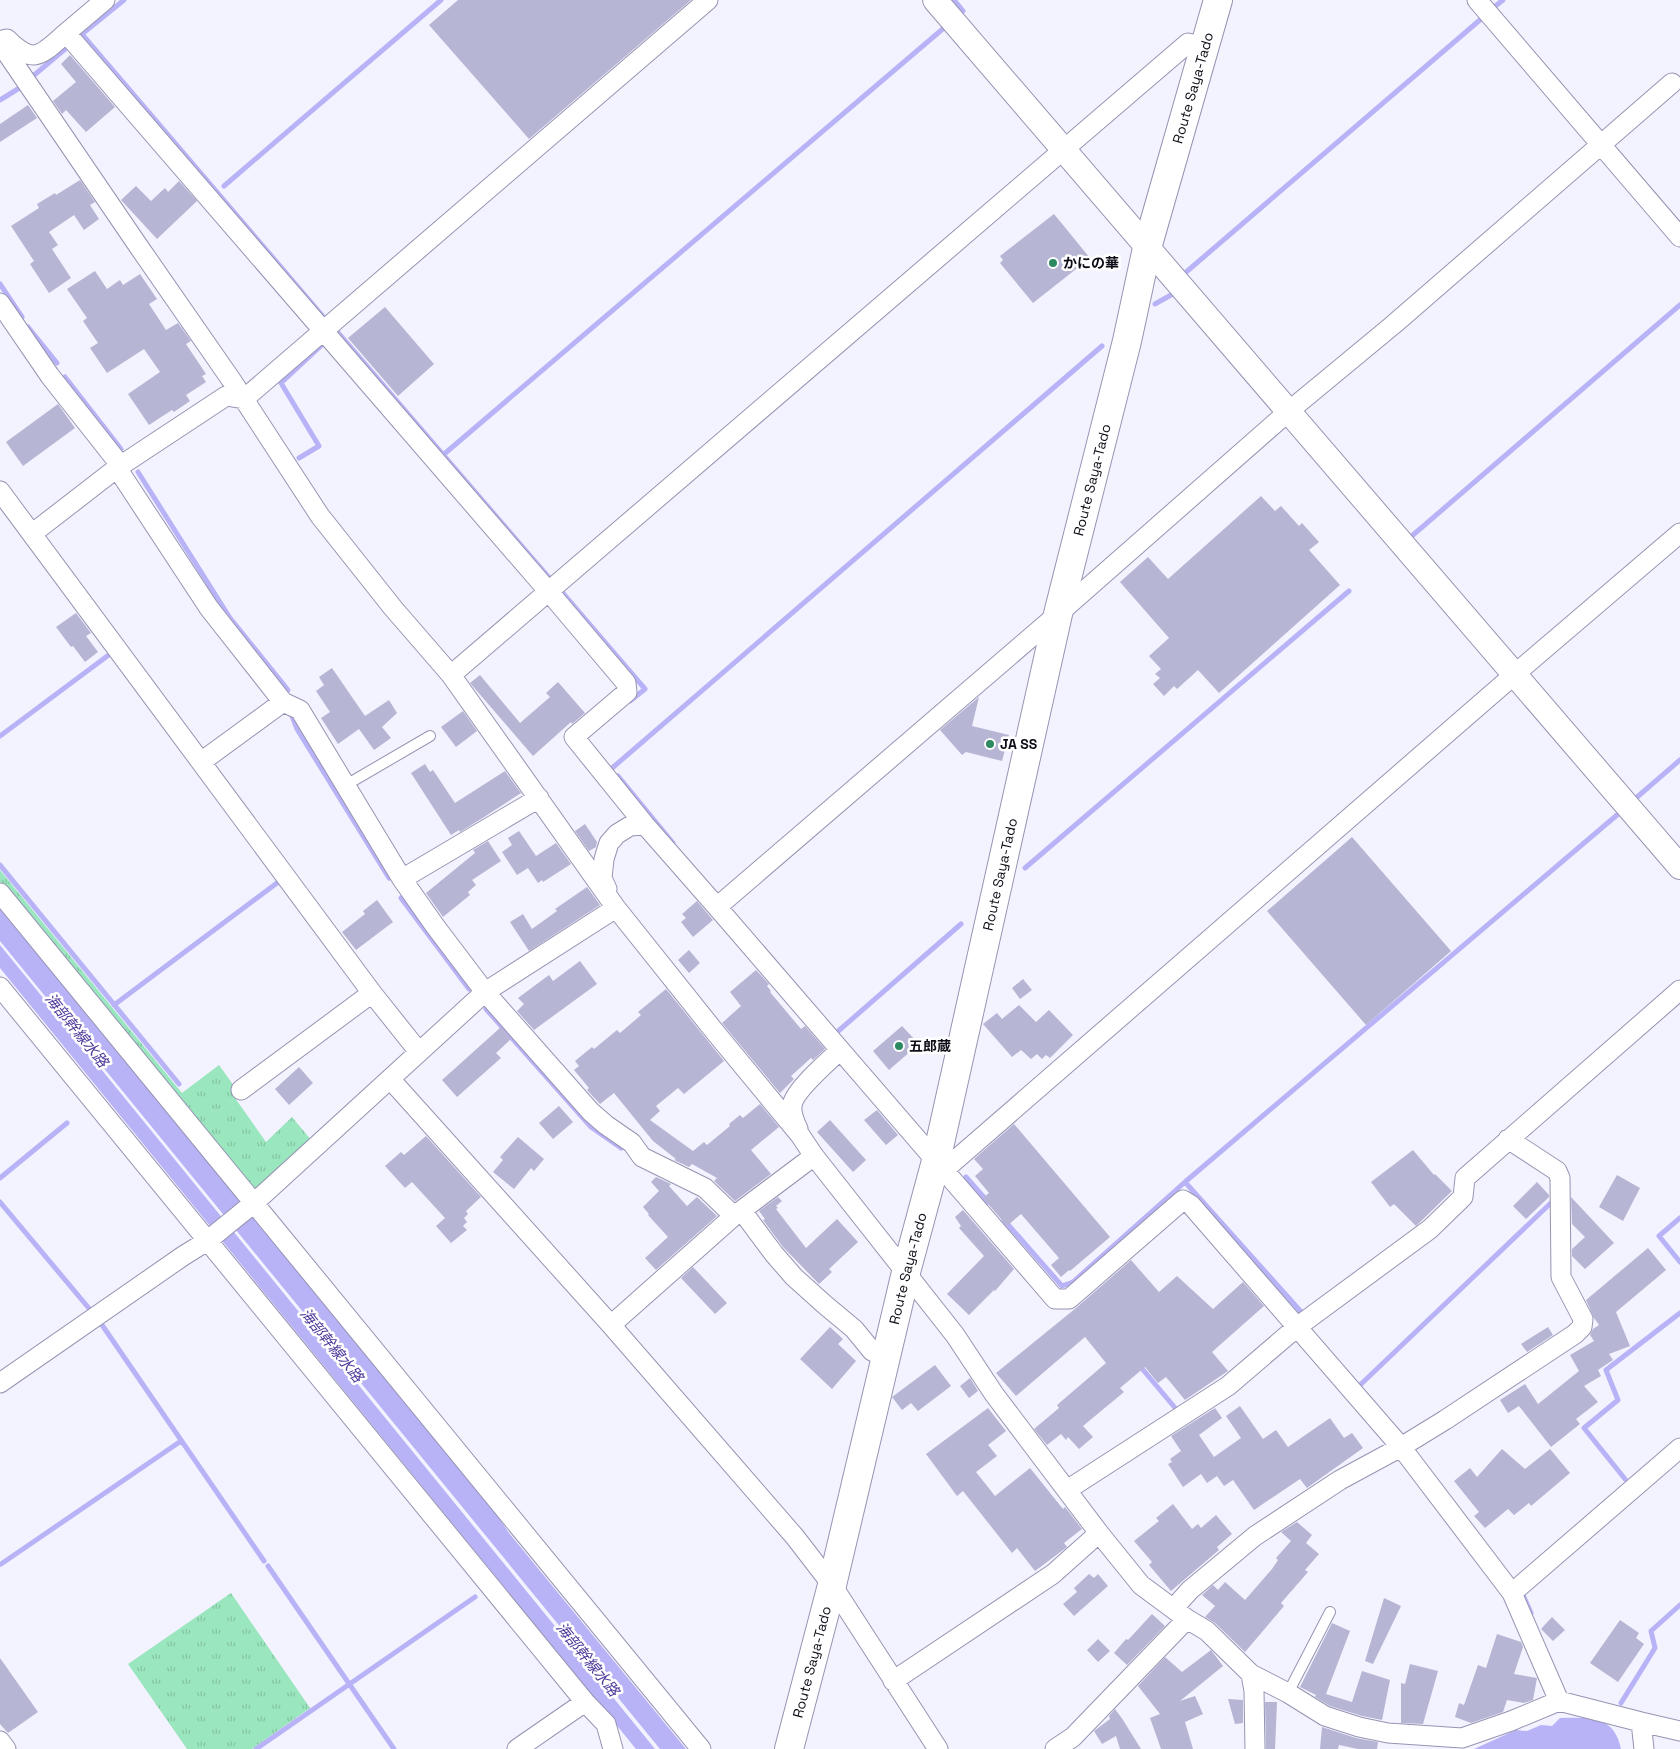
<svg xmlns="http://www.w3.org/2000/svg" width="1680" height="1749" viewBox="0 0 1680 1749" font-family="'Space Grotesk','Noto Sans JP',sans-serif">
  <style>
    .grass { fill: url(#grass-tufts) }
    .water { fill: #b8b2f6 }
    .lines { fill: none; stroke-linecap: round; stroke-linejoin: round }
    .stream { stroke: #b8b2f6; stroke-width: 5 }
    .building { fill: #b7b5d4 }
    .service-casing { stroke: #9694b2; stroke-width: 12 }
    .minor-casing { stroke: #9694b2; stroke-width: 21 }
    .tertiary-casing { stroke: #9694b2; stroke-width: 26 }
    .secondary-casing { stroke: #9694b2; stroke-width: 30 }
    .service { stroke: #fff; stroke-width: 10 }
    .minor { stroke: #fff; stroke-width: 19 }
    .tertiary { stroke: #fff; stroke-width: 24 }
    .secondary { stroke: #fff; stroke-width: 28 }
    .poi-dot { fill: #2c8960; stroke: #fff; stroke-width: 2 }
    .labels { text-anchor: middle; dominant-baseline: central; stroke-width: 5; stroke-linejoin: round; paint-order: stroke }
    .street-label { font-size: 14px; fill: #0e0d17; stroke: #fff }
    .poi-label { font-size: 14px; font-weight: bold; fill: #0e0d17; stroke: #fff; text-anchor: start }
    .water-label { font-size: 15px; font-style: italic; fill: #4e3999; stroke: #fff }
  </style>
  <defs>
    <pattern id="grass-tufts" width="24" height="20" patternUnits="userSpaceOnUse" patternTransform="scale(1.25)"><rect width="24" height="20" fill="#9ae6be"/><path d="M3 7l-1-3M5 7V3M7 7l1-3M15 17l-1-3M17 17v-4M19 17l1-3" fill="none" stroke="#84c4a3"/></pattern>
  </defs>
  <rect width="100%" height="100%" fill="#f3f2ff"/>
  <!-- grass -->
  <path class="grass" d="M0,870L182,1093L219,1065L239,1093L235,1098L266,1142L292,1117L312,1141L259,1190L252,1189L0,882Z
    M231,1593L310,1708L252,1749H187L128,1664Z"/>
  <!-- water -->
  <path class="water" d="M0,906L467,1479L489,1503L509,1533L686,1749H660L0,941Z
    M0,945L655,1749H636L0,968Z
    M1560,1718C1588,1718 1614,1714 1621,1749H1474L1516,1730L1527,1731L1541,1725L1552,1726Z"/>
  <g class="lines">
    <!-- stream -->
    <path class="stream" d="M124,0L82,34L327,321
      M954,0L963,11
      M1493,8L1503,0
      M33,76L70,45
      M0,100L21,87
      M224,186L441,0
      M1185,273L1481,19
      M0,284L22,317
      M1155,304L1171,295
      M28,327L57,363
      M334,328L551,580
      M65,377L121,449
      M443,455L945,27
      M299,458L319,446L281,383L324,343
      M138,472L230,618L288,690
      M1413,535L1680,305
      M561,591L645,689L630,701
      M291,713L297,729L389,878
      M0,736L110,654
      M611,769L1102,346
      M618,776L673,843
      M1636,798L1680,760
      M0,865L179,1084
      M1025,868L1349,591
      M401,898L469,989
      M114,1005L277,883
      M486,1009L591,1127L621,1148
      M836,1033L961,924
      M966,1177L988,1202
      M0,1178L67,1123
      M1185,1182L1617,815
      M0,1202L92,1312
      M1680,1218L1659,1236L1680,1262
      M1004,1220L1062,1286L1073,1282L1185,1182L1303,1314
      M100,1322L264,1561
      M1139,1365L1176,1409
      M1358,1387L1554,1200
      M1625,1479L1584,1428L1618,1400L1606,1370L1680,1313
      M1,1564L181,1441
      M268,1566L394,1749
      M1523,1595L1531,1613
      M1621,1703L1655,1648L1651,1631L1680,1605
      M256,1749L475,1597"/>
  </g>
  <!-- building -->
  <path class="building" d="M458,0H691L529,139L429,25Z
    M70,55L115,107L86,132L66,110L62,114L53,101L76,82L61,64Z
    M28,105L37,118L0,142V124Z
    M80,180L95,202L90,205L99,219L84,230L74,215L49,232L58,245L52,249L71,278L49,293L30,264L34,261L11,226L39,208L37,204L55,193L56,195Z
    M179,181L197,201L157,239L121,200L136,186L151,201L165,188L168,192Z
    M1054,214L1090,258L1033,303L1000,263L1003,260L1000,256Z
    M95,271L107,289L120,280L123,285L140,274L157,299L149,304L166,330L178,323L191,341L186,344L206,374L202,376L206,382L186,395L190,401L174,412L172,410L149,425L128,394L160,372L144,349L107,373L90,348L98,343L83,321L87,318L67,289Z
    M385,307L434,364L398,396L348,338Z
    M58,404L75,428L23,466L6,442Z
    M1261,496L1275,511L1281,506L1299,526L1302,523L1319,542L1309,550L1340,585L1219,693L1198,670L1177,689L1174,686L1164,696L1153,684L1160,678L1155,674L1161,669L1149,656L1169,638L1120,582L1148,557L1168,579Z
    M76,613L91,633L86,636L98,652L85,662L73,646L71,647L56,627Z
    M332,668L365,716L389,700L397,713L382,727L391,738L374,750L359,729L338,744L321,718L330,712L316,691L324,685L319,677Z
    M480,675L520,723L550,697L546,693L558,682L585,713L572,724L571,722L533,756L470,683Z
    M979,697L972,726L1009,735L1002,761L966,752L962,755L940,730Z
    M463,711L477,731L456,747L441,727Z
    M425,764L430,772L433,770L455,803L505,771L521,793L481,819L460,832L459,830L451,835L411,773Z
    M585,824L597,842L596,847L589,851L575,831Z
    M519,831L536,856L556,843L571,864L543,882L542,880L538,883L528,868L517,875L502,852L512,845L508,838Z
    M1352,837L1451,951L1366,1025L1267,911Z
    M488,841L501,861L472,880L476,885L468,892L470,895L443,917L426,893L475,853L473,850Z
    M587,887L600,905L529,951L510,922L523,914L532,929L557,911L555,909Z
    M377,900L393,922L356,950L342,932L365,914L363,911Z
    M697,901L713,920L693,937L681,922L686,918L682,914Z
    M689,950L700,963L689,973L678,960Z
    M580,961L597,984L534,1030L517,1011L524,1004L518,998L549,975L553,981Z
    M756,970L769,984L767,986L771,991L770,992L801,1029L805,1026L825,1049L813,1060L811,1058L791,1076L794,1079L780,1093L722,1023L741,1006L730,992Z
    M1023,979L1032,990L1020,999L1012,988Z
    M666,989L724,1061L684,1094L678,1088L656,1106L660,1111L650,1120L693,1151L704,1142L707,1145L730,1126L729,1124L740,1115L743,1118L760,1104L779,1127L751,1150L771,1174L735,1201L714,1181L717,1178L692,1164L689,1167L674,1160L676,1159L653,1141L614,1093L600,1104L587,1090L589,1088L574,1070L579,1066L575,1061L592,1047L594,1049L617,1030L620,1033L641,1015L638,1012Z
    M1019,1005L1036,1022L1049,1010L1073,1035L1050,1058L1046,1055L1042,1059L1037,1054L1031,1059L1021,1050L1012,1057L983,1024L997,1013L1002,1019Z
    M902,1026L919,1044L889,1070L873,1051Z
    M501,1027L511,1039L496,1053L501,1058L457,1097L442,1080Z
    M299,1067L313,1083L289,1105L275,1089Z
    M559,1106L573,1122L553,1139L539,1123Z
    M877,1110L898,1135L886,1145L864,1120Z
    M830,1120L866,1160L853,1172L817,1132Z
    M1014,1124L1110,1237L1070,1271L1069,1270L1061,1277L1051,1265L1059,1258L1021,1214L1007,1226L983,1198L989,1193L975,1176L983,1169L974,1159Z
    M426,1136L481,1197L466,1211L468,1214L464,1218L467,1222L463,1226L467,1230L451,1243L436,1226L445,1218L412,1182L405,1188L385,1166L401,1152L404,1155Z
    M518,1137L544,1159L534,1171L531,1168L514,1189L493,1172L503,1160L500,1157Z
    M1413,1150L1434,1175L1435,1174L1452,1191L1416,1226L1394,1204L1390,1207L1371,1182Z
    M1617,1175L1640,1188L1623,1221L1599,1207Z
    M656,1177L671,1184L669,1186L687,1206L697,1197L717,1216L656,1270L645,1258L668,1237L648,1215L649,1214L643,1207L659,1191L651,1182Z
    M1537,1182L1549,1195V1197L1526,1219L1513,1206Z
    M778,1197L782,1201L776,1206L778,1208L776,1209L806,1248L837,1219L858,1242L829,1269L832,1272L819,1284L783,1247L763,1220L765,1219L759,1211Z
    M1571,1197L1614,1243L1585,1269L1572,1256V1249L1585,1237L1572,1224Z
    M963,1210L1014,1269L995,1291L994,1290L969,1315L947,1294L984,1256L959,1228L961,1226L955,1217Z
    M1648,1248L1666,1270L1616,1312L1630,1346L1609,1354L1613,1360L1598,1370L1601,1376L1584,1386L1598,1402L1576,1419L1580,1424L1551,1447L1519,1406L1508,1413L1500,1400L1525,1384L1538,1404L1579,1371L1570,1355L1594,1341L1590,1335L1593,1329L1599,1325L1594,1318L1586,1300Z
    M1131,1260L1159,1292L1177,1276L1213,1309L1243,1282L1264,1306L1212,1352L1228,1371L1185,1400L1166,1377L1158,1383L1145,1367L1120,1388L1124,1392L1083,1426L1093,1437L1079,1449L1068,1437L1066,1440L1061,1434L1047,1445L1034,1429L1059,1408L1057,1405L1106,1363L1085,1337L1016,1396L996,1373L1076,1308Z
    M693,1267L727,1303L715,1314L681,1278Z
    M830,1327L843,1339L838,1344L856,1361L832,1389L800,1359Z
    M1548,1327L1553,1335L1527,1352L1521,1344Z
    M935,1365L951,1386L918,1411L911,1403L902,1410L892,1397Z
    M970,1378L978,1391L969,1398L960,1386Z
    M1240,1406L1263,1439L1276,1430L1288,1447L1330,1418L1344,1438L1352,1433L1363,1448L1307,1488L1300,1479L1254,1510L1233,1480L1224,1486L1217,1476L1207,1483L1201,1474L1183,1487L1168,1464L1172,1462L1170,1459L1181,1451L1171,1436L1215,1408L1222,1418L1199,1435L1214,1457L1241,1438L1226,1416Z
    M988,1408L1006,1431L988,1445L997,1456L976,1472L995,1496L1030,1468L1063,1509L1065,1507L1082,1529L1064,1543L1067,1547L1035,1571L1017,1548L1012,1553L963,1491L957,1496L926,1454Z
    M1502,1449L1525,1469L1550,1449L1570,1473L1531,1506L1529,1503L1514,1515L1508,1509L1485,1528L1474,1516L1479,1512L1454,1481L1470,1468L1477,1477Z
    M1173,1504L1192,1529L1198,1524L1201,1528L1216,1515L1232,1534L1217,1547L1219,1550L1171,1591L1149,1565L1152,1562L1134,1541L1159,1521L1156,1518Z
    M1297,1522L1312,1535L1306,1543L1319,1554L1305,1570L1308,1572L1281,1603L1284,1606L1245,1652L1215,1623L1205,1617L1215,1606L1202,1595L1213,1585L1218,1590L1225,1582L1245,1600L1272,1569L1278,1560L1276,1558L1291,1541L1281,1532Z
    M1089,1574L1094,1578L1098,1574L1108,1586L1074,1616L1063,1604L1077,1592L1074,1588Z
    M1384,1598L1401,1606L1373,1664L1365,1661Z
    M1152,1614L1165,1626L1127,1665L1114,1653L1126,1639L1128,1640Z
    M1552,1617L1565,1630L1553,1641L1541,1629Z
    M1620,1620L1639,1633L1636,1638L1644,1644L1618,1682L1590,1663Z
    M1332,1623L1350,1631L1326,1694L1352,1702L1362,1671L1390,1680L1382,1720L1362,1716L1330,1706L1315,1697L1316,1695L1300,1687Z
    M1497,1634L1521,1642L1523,1647L1514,1674L1537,1678L1533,1700L1524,1703L1507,1700L1503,1712L1471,1723L1455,1717L1459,1703L1464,1705L1478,1665L1486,1668Z
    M1098,1639L1110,1651L1098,1662L1087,1650Z
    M1211,1650L1223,1666L1180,1701L1195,1696L1203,1714L1185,1722L1193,1749H1161L1150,1718L1160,1714L1138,1686L1165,1657L1182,1672Z
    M0,1658L38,1712L8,1733L0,1724Z
    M1410,1664L1438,1671L1423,1724L1401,1723V1683L1405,1684Z
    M1228,1699L1243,1700V1723L1235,1724Z
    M1265,1702H1277L1275,1749H1266Z
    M1115,1709L1123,1720L1141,1749H1120L1116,1736L1102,1744L1094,1731L1110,1719L1109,1716Z
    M1322,1727L1356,1738L1378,1742L1377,1749H1358L1339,1745L1338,1749H1320Z"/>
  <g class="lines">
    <!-- service casing -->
    <g class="service-casing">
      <path id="service" d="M346,785L430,736
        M1288,1693L1330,1612"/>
    </g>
    <!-- minor casing -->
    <g class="minor-casing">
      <path id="minor" d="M105,0L66,33L549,592L626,683L627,692L574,737L645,825L717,907L1055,1299H1069L1183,1200L1191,1205L1401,1447L1512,1593L1559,1701
        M1477,0L1680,237
        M3,40L7,39C34,66 41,55 66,33
        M0,43L139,247L232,381L320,516L393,608L451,675L616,908L715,1032L800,1135L814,1156L955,1335L994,1394L1099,1533L1141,1585L1187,1619L1207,1631L1251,1674L1288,1693L1325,1716L1359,1727L1388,1733L1462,1738L1511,1721L1559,1701L1641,1722L1644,1749
        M0,303L50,376L121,466
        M244,399L708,0
        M117,468L209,608L283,702L300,710L402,879L435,926L485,992L591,1112L606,1125L632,1143L642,1157L705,1188L734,1216
        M0,491L372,993L419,1052
        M33,533L117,468L226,396L244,399
        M451,675L1188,43L1205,46
        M201,762L283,702
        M402,879L539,798
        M607,889L602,878L604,859L609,843L617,834L630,826L645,825
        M0,893L701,1749
        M717,907L1058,614L1289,411L1393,325L1672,83
        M0,987L585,1702L606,1724L613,1749
        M391,1080L611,1325L795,1537L832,1585L938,1749
        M241,1090L372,993
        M798,1129C795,1122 791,1115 792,1106C793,1091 829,1061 840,1050
        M944,1170L1515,674L1680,533
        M742,1211L774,1254L794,1277L824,1304L854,1329L872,1351L886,1357
        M611,1325L734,1216L814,1156
        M0,1383L183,1256L207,1241L254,1203L485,992L616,908
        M1067,1490L1228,1386L1297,1327L1430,1229L1463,1197L1465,1178L1680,990
        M1512,1593L1680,1448
        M1173,1609L1190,1590L1255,1536L1340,1480L1401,1447L1445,1420L1575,1334L1582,1327L1583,1319L1561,1277L1560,1178L1557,1171L1508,1139
        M1251,1674L1254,1691L1255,1749
        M893,1681L1053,1574L1099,1533
        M1641,1722L1680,1731
        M0,1741L6,1749
        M517,1749L585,1702
        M1055,1749L1073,1737L1187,1619"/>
    </g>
    <!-- tertiary casing -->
    <g class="tertiary-casing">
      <path id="tertiary" d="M935,0L1680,867"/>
    </g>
    <!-- secondary casing -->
    <g class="secondary-casing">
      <g id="secondary">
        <path id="s1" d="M789,1749L832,1585L906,1272L936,1161L1058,614L1127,341L1147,248L1218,0"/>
      </g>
    </g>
    <!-- service -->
    <use href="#service" class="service"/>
    <!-- minor -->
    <use href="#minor" class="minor"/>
    <!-- tertiary -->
    <use href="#tertiary" class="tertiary"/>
    <!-- secondary -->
    <use href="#secondary" class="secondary"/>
  </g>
  <!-- markers -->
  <g class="poi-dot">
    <circle cx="1053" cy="263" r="5"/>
    <circle cx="990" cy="744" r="5"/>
    <circle cx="899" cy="1046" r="5"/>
  </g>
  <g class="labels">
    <!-- street labels -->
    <g class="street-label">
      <text stroke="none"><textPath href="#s1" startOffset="1710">Route Saya-Tado</textPath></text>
      <text stroke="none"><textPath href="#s1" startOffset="1305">Route Saya-Tado</textPath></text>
      <text stroke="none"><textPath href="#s1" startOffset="900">Route Saya-Tado</textPath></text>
      <text stroke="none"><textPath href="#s1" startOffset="495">Route Saya-Tado</textPath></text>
      <text stroke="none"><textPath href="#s1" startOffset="90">Route Saya-Tado</textPath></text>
    </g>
    <!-- poi labels -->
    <g class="poi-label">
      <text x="1063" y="263">かにの華</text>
      <text x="1000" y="744">JA SS</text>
      <text x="909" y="1046">五郎蔵</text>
    </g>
    <!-- water labels -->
    <g class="water-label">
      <text transform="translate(77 1030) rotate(51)">海部幹線水路</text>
      <text transform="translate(332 1345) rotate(51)">海部幹線水路</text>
      <text transform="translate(588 1659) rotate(51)">海部幹線水路</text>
    </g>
  </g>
</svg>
